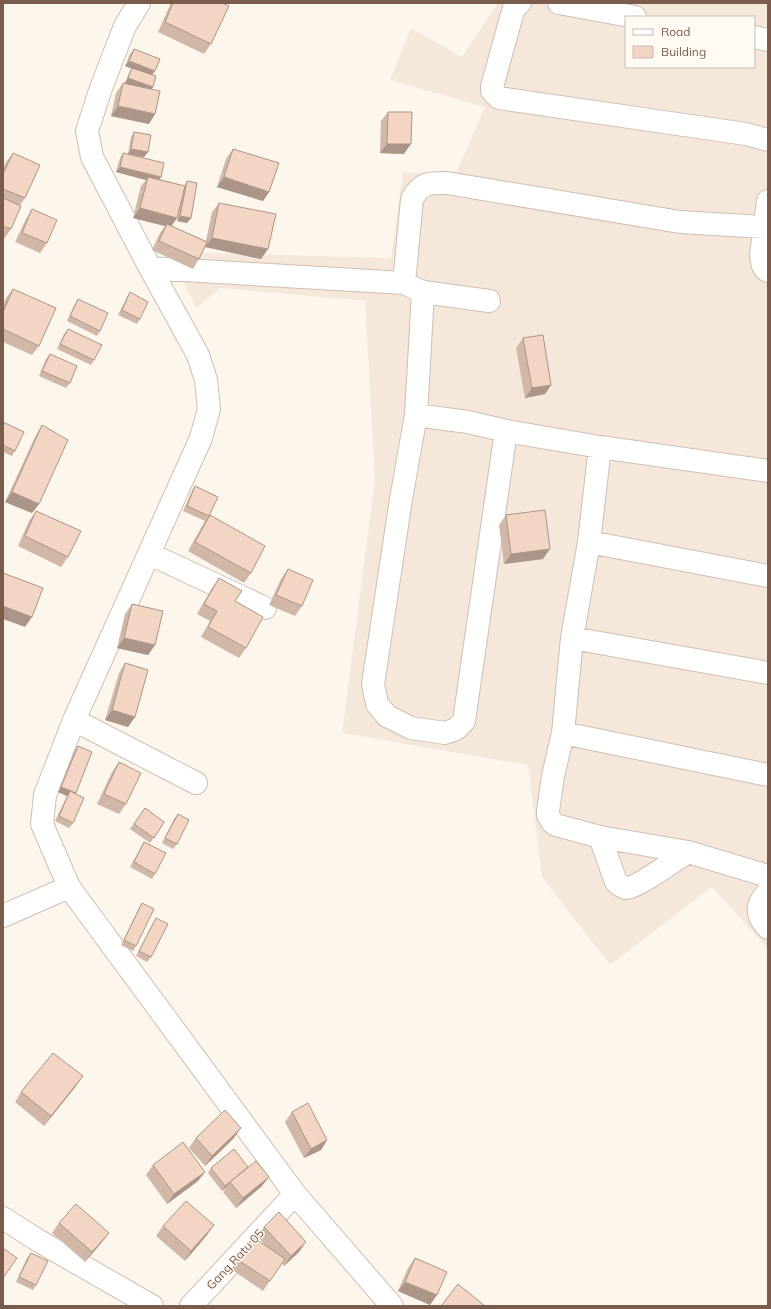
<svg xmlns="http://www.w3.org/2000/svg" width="771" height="1309" viewBox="0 0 771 1309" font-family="Mulish,sans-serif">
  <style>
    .residential { fill: #f5e8da; fill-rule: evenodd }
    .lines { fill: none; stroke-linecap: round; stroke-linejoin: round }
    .minor-casing { stroke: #d1beb0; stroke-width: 24 }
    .minor { stroke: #fff; stroke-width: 22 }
    .wall { fill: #d1b7a8 }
    .shaded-wall { fill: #aa9588 }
    .building { fill: #f3d5c3; stroke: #aa9588 }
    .labels { text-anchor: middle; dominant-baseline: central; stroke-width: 3; stroke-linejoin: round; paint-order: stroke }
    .street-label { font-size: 12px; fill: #7a5c4d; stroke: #fffaf3 }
  </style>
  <rect width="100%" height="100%" fill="#fdf6ec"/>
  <!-- residential -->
  <path class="residential" d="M498,3H605L630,6L632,3H768V949L712,887L610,965L542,877L528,765L342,733L375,479L365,301L221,288L196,308L169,252L391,258L403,172L455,176L485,107L390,80L411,28L462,57ZM626,17H754V67H626Z"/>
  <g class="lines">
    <!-- minor casing -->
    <g class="minor-casing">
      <path id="minor" d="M139,3L125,26L101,88L87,131L92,157L150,268L198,355L206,380L209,409L201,438L74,720L45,795L42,824L69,887L295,1194L392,1306
        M520,3L514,8L511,18L492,87V91L499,98L746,134L768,140
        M559,3L635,17
        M754,37L768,40
        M768,201L761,255C762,262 762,268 768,271
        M150,268L404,283L423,292L416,415L468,422L506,431L600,447L768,471
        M404,283L412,199C422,182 429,183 447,183L680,222L765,227
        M423,292L489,301
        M416,415L401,499L373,684L377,704L387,716L411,728L445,733L456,729L464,721L506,431
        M600,447L589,542L572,638L563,733L553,776L548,811V815L552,822L556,825L600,837L688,852L768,876
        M589,542L768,576
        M150,554L265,608
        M572,638L768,673
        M74,720L196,783
        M563,733L768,775
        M600,837L616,882C619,885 622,887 626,888C635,889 678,858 688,852
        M768,892C755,905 756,916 768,928
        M3,916L69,887
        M3,1218L39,1241L152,1306
        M191,1306L295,1194"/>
    </g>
    <!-- minor -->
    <use href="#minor" class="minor"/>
  </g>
  <!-- wall -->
  <path class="wall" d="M171,3H222L211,44L204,54L158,32Z
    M134,49L155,71L152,75L153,87L151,89L155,114L149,124L111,116L116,93L123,83H125L129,73L132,68L125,66L130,54Z
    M388,112L404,154L380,153L381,121Z
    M134,132L148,152L144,157L128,154L131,137Z
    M233,149L269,192L263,201L217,187L226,159Z
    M13,153L25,198L20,205L11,229L4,239H3V169L6,162Z
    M123,153L159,179L184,186L187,181L191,218L187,223L177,221L179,208L171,226L206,241L212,212L219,203L261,259L205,247L199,259L193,269L152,250L160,233L165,226L133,218L141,186L146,180L116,172L120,158Z
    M32,209L47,243L40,253L15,242L26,219Z
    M13,289L39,346L32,355L3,342V306L6,298Z
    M130,292L140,319L137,324L118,315L127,297Z
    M78,299L100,331L97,336L67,321L75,304Z
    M68,329L94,360L91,365L57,349L64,334Z
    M523,338L551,385L545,394L525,398L516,348Z
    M50,354L70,383L66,388L39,376L46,359Z
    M3,422L15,451L12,456L3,452Z
    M42,425L39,504L32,513L5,502L36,435Z
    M195,486L210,515L251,573L244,583L188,551L205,521L183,511L192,491Z
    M36,511L68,557L61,567L18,546L29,521Z
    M506,515L543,559L504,564L499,525Z
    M288,569L302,606L295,616L269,605L281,579Z
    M219,578L246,648L239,658L201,637L210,621L197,614L212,588Z
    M132,604L155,645L148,655L117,648L125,614Z
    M125,663L135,717L128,727L105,720L119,673Z
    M78,746L73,823L69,828L55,821L67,796L58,792L74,751Z
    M119,762L126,804L119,814L97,804L112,772Z
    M145,808L164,822L150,843L130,829Z
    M178,814L177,844L173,849L162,843L174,819Z
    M144,842L155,874L152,879L130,867L141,847Z
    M142,903L136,946L133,951L121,945L139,908Z
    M156,918L151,957L147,962L136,956L153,923Z
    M76,1086L44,1126L15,1102L21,1092Z
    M292,1112L327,1140L321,1150L304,1158L285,1122Z
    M196,1138H234L205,1166L189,1148Z
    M153,1165L198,1181L167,1204L146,1175Z
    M248,1167L262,1186L236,1208L223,1192L227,1186L222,1191L208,1173L211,1168Z
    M59,1223L109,1233L102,1242L85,1262L52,1233Z
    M163,1226L207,1235L185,1261L156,1236Z
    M264,1227L299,1252L284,1266L282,1263L263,1291L231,1269L253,1237L266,1246L257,1236Z
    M31,1253L36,1285L33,1290L16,1282L27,1258Z
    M415,1258L430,1305L398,1291L408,1268Z"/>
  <!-- shaded-wall -->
  <path class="shaded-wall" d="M129,61L155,71L151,76L125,66Z
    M128,78L153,87L149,92L125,83Z
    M118,106L155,114L149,124L111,116Z
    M387,144H411L404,154L380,153Z
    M131,149L148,152L144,157L128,154Z
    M120,167L161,177L157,182L148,177L146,180L116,172Z
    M224,177L269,192L263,201L217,187Z
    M140,208L177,218L170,228L167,224L165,226L133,218Z
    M180,216L191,218L187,223L177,221Z
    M212,238L268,249L261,259L205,247Z
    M551,385L545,394L525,398L532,388Z
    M12,492L39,504L32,513L5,502Z
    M550,549L543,559L504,564L511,554Z
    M3,606L32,617L25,627L3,619Z
    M124,638L155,645L148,655L117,648Z
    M112,710L135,717L128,727L105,720Z
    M61,787L76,793L72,798L70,791L67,796L58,792Z
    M83,1076L76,1086L44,1126L51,1116Z
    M241,1128L234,1138L205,1166L212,1156Z
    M327,1140L321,1150L304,1158L311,1149Z
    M248,1167L230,1182L227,1186L222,1191L225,1186Z
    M205,1172L198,1181L167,1204L174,1194Z
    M269,1177L262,1186L236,1208L243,1198Z
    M214,1225L207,1235L185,1261L191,1251Z
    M109,1233L102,1242L85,1262L92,1252Z
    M306,1242L299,1252L284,1266L291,1256Z
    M405,1282L437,1295L430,1305L398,1291Z"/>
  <!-- building -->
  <path class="building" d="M173,3H222L229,6L211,44L165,22Z
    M134,49L160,59L155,71L129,61Z
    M132,68L156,76L153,87L128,78Z
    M123,83L160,91L155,114L118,106Z
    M388,112H412L411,144H387Z
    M134,132L151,135L148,152L131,149Z
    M233,149L279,163L269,192L224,177Z
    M13,153L40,165L25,198L3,189V174Z
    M123,153L164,163L161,177L120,167Z
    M148,177L185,186L177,218L140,208Z
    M187,181L197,183L191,218L180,216Z
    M3,198L21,206L11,229L3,226Z
    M219,203L276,214L268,249L212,238Z
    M32,209L57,220L47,243L22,233Z
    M167,224L207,242L199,259L159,241Z
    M13,289L56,308L39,346L3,329V312Z
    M130,292L148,302L140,319L122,310Z
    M78,299L108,313L100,331L70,316Z
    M68,329L102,345L94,360L60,344Z
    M543,335L551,385L532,388L523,338Z
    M50,354L77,366L70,383L42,371Z
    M3,422L24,432L15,451L3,445Z
    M42,425L68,440L39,504L12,492Z
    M195,486L218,497L209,516L187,506Z
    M545,510L550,549L511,554L506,515Z
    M36,511L81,531L68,557L25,536Z
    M210,515L265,546L251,573L195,542Z
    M288,569L313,580L302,606L276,595Z
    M3,573L43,588L32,617L3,606Z
    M219,578L242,591L235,601L263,617L246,648L208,627L217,611L204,604Z
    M132,604L163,611L155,645L124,638Z
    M125,663L148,670L135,717L112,710Z
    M78,746L92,752L76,793L61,787Z
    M119,762L141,773L126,804L104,794Z
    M70,791L84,798L73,823L59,816Z
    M145,808L164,822L154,838L134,824Z
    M178,814L189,820L177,844L165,838Z
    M144,842L166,853L155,874L134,862Z
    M142,903L154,909L136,946L124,940Z
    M156,918L168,924L151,957L139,951Z
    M53,1053L83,1076L51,1116L21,1092Z
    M308,1103L327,1140L311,1149L292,1112Z
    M225,1110L241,1128L212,1156L196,1138Z
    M183,1142L205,1172L174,1194L153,1165Z
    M234,1149L248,1167L225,1186L211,1168Z
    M256,1161L269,1177L243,1198L230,1182Z
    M186,1201L214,1225L191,1251L163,1226Z
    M76,1204L109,1233L92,1252L59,1223Z
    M279,1212L306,1242L291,1256L264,1227Z
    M253,1237L285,1259L270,1281L238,1260Z
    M3,1248L17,1258L3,1278Z
    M31,1253L48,1261L36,1285L19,1277Z
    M415,1258L447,1272L437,1295L405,1282Z
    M458,1284L485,1306H441Z"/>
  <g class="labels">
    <!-- street labels -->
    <g class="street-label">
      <text transform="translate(235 1259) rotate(-47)">Gang Ratu 05</text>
    </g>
  </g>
  <!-- border -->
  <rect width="771" height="1309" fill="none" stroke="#7a5c4d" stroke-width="8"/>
  <!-- legend -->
  <rect x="625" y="16" width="130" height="52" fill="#fffaf3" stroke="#cabbb1"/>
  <rect x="633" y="29" width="20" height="6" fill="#ffffff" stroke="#cabbb1"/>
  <text x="661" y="36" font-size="12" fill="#7a5c4d">Road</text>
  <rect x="633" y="46" width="20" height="12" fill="#f3d5c3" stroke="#cabbb1"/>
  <text x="661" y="56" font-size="12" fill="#7a5c4d">Building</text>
</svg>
